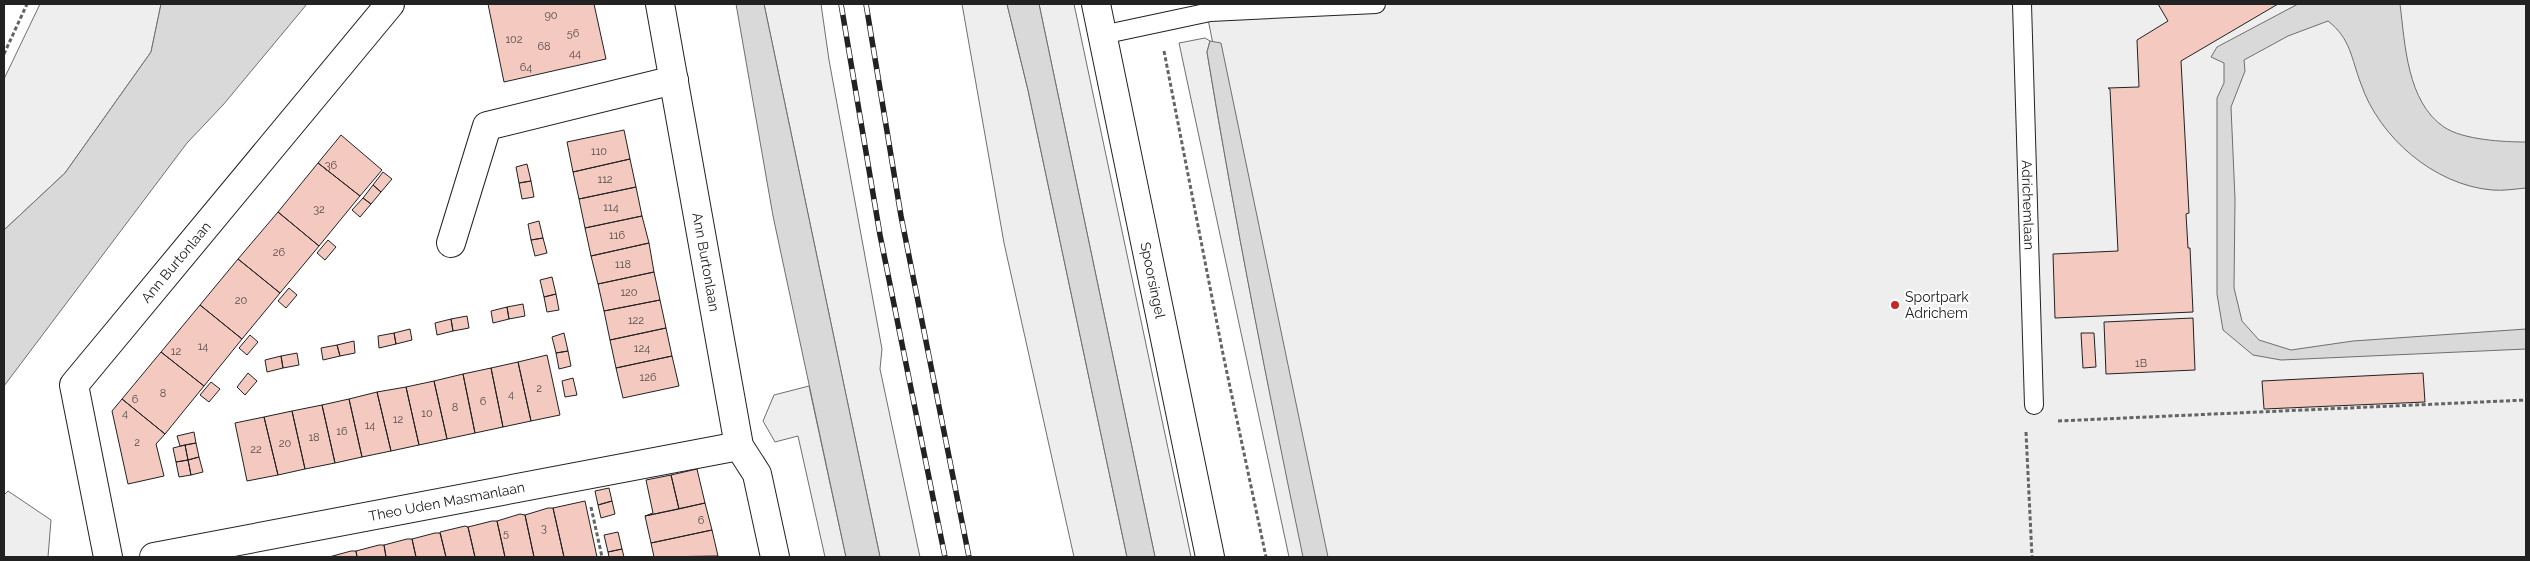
<svg xmlns="http://www.w3.org/2000/svg" width="2530" height="561" viewBox="0 0 2530 561" font-family="Raleway,sans-serif">
  <style>
    .green { fill: #eee; stroke: #6f6f6f }
    .water { fill: #d9d9d9; stroke: #6f6f6f }
    .building { fill: #f3c9c0; stroke: #222 }
    .lines { fill: none; stroke-linecap: round; stroke-linejoin: round }
    .lane-casing { stroke: #222; stroke-width: 20 }
    .street-casing { stroke: #222; stroke-width: 30 }
    .secondary-casing { stroke: #222; stroke-width: 30 }
    .path { stroke: #646464; stroke-width: 3; stroke-dasharray: 4 2.5; stroke-linecap: butt }
    .lane { stroke: #fff; stroke-width: 18 }
    .street { stroke: #fff; stroke-width: 28 }
    .secondary { stroke: #fff; stroke-width: 28 }
    .rail-casing { stroke: #222; stroke-width: 5.5 }
    .rail { stroke: #fff; stroke-width: 4; stroke-dasharray: 11; stroke-linecap: butt }
    .poi-dot { fill: #c62828; stroke: #fff; stroke-width: 2 }
    .labels { text-anchor: middle; dominant-baseline: central; stroke-width: 4; stroke-linejoin: round; paint-order: stroke }
    .number-label { font-size: 11px; fill: #564c4a }
    .street-label { font-size: 14px; fill: #222; stroke: #fff }
    .poi-label { font-size: 14px; fill: #222; stroke: #fff; text-anchor: start }
  </style>
  <rect width="100%" height="100%" fill="#fff"/>
  <!-- green -->
  <path class="green" d="M40,4H161L151,52L65,173L4,230V79Z
    M764,4H821L829,60L882,349L880,369L920,557H880Z
    M962,4H1007L1028,90L1127,557H1074L1004,243Z
    M1039,4H1074L1191,557H1155Z
    M1205,4H2526V557H1315Z
    M1205,38L1210,41L1207,52C1235,221 1268,389 1304,557H1289L1179,43Z
    M809,386L846,557H825L798,436L775,442L763,421L774,395Z
    M8,491L51,520L48,557H4V495Z"/>
  <!-- water -->
  <path class="water" d="M161,4H307L223,105L187,143L4,386V230L65,173L151,52Z
    M736,4H764L880,557H846L773,216Z
    M1007,4H1039L1155,557H1127L1028,90Z
    M2298,4H2400C2405,44 2407,102 2444,127C2463,140 2504,142 2526,142V188C2515,189 2503,191 2492,190C2434,185 2379,137 2361,84C2351,58 2351,39 2328,21L2288,36L2244,60L2245,71L2231,107L2235,199L2234,288L2242,321L2259,340L2291,350L2353,341L2526,329V349L2281,360L2253,355L2223,330L2217,294V98L2224,83V63L2211,57L2217,47Z
    M1210,41L1221,43L1328,557H1303C1268,389 1235,221 1207,52Z"/>
  <!-- building -->
  <path class="building" d="M488,4H594L606,59L504,82Z
    M2158,4H2278L2181,61L2189,213L2186,214L2188,248H2190L2193,312L2055,318L2053,254L2118,251L2110,89L2108,88L2139,87L2137,40L2168,21Z
    M624,130L630,159L573,172L567,142Z
    M341,135L382,170L360,196L318,163Z
    M630,159L636,187L579,199L573,172Z
    M318,163L360,196L319,246L278,212Z
    M527,164L531,181L519,183L516,167Z
    M383,172L392,179L381,192L373,185Z
    M531,181L534,197L522,199L519,183Z
    M373,185L381,192L371,204L363,198Z
    M636,187L642,216L585,228L579,199Z
    M363,198L371,204L360,217L352,210Z
    M278,212L319,246L280,293L238,259Z
    M642,216L649,243L591,256L585,228Z
    M539,221L543,238L531,240L528,224Z
    M543,238L547,253L535,256L531,240Z
    M328,240L336,247L325,260L317,253Z
    M649,243L654,272L598,284L591,256Z
    M238,259L280,293L242,339L200,305Z
    M654,272L660,300L604,311L598,284Z
    M552,277L556,294L544,297L540,280Z
    M289,288L297,295L286,308L278,301Z
    M556,294L559,310L547,312L544,297Z
    M660,300L666,328L610,340L604,311Z
    M523,304L525,316L509,319L507,307Z
    M200,305L242,339L204,386L161,352Z
    M507,307L509,319L493,323L491,311Z
    M467,316L469,328L453,331L451,319Z
    M2193,318L2195,370L2106,374L2104,322Z
    M451,319L453,331L437,335L435,323Z
    M666,328L672,356L616,368L610,340Z
    M410,329L412,340L396,344L394,333Z
    M394,333L396,344L379,348L378,336Z
    M564,333L568,351L556,353L552,337Z
    M2081,333H2094L2096,367L2083,368Z
    M250,335L258,342L247,355L239,348Z
    M354,341L355,353L340,356L337,345Z
    M337,345L340,356L323,360L321,348Z
    M568,351L571,366L559,369L556,353Z
    M161,352L204,386L165,434L122,399Z
    M297,353L299,365L283,368L281,356Z
    M547,355L560,415L531,421L518,362Z
    M281,356L283,368L267,372L265,360Z
    M672,356L679,386L623,398L616,368Z
    M518,362L531,421L503,427L491,368Z
    M491,368L503,427L475,433L463,374Z
    M248,373L257,381L245,395L237,387Z
    M2423,373L2425,402L2264,409L2262,381Z
    M463,374L475,433L447,439L434,381Z
    M573,378L577,395L565,397L562,381Z
    M434,381L447,439L419,445L406,387Z
    M211,382L220,389L209,402L200,395Z
    M406,387L419,445L391,451L377,392Z
    M377,392L391,451L362,457L349,399Z
    M122,399L165,434L156,444L164,476L128,484L112,411Z
    M349,399L362,457L335,463L322,405Z
    M322,405L335,463L305,469L292,411Z
    M292,411L305,469L278,475L264,417Z
    M264,417L278,475L247,481L235,423Z
    M194,432L196,443L180,446L177,436Z
    M196,443L199,457L188,460L185,445Z
    M185,445L188,460L176,462L173,448Z
    M199,457L203,472L191,475L188,460Z
    M188,460L191,475L179,477L176,462Z
    M697,469L705,503L679,509L671,475Z
    M671,475L679,509L645,516L653,513L646,480Z
    M609,488L612,501L598,505L595,491Z
    M585,501L597,557H564L553,508Z
    M612,501L615,514L601,518L598,505Z
    M705,503L712,530L651,543L645,516Z
    M548,508H553L564,557H534L525,515Z
    M520,514L525,515L534,557H505L497,521Z
    M492,521H497L505,557H475L468,527Z
    M465,526L468,527L475,557H446L440,532Z
    M712,530L718,556L654,557L651,543Z
    M618,532L622,549L608,552L604,535Z
    M435,533H440L446,557H416L412,539Z
    M407,539H412L416,557H386L384,545Z
    M379,545H384L386,557H357L356,551Z
    M622,549L624,557H609L608,552Z
    M351,551H356L357,557H329Z"/>
  <g class="lines">
    <!-- lane casing -->
    <g class="lane-casing">
      <g id="lane">
        <path id="s1" d="M2022,4L2034,405"/>
        <path d="M1102,35L1210,12L1376,4"/>
      </g>
    </g>
    <!-- street casing -->
    <g class="street-casing">
      <g id="street">
        <path id="s2" d="M660,4L739,446L757,474L775,557"/>
        <path d="M451,243L487,126L674,80"/>
        <path id="s3" d="M108,557L74,385L390,4"/>
        <path id="s4" d="M154,557L739,446"/>
      </g>
    </g>
    <!-- secondary casing -->
    <g class="secondary-casing">
      <g id="secondary">
        <path id="s5" d="M1096,4L1210,557"/>
      </g>
    </g>
    <!-- path -->
    <path class="path" d="M1164,51L1223,354L1266,557
      M4,54L27,4
      M2058,421L2526,400
      M2026,432L2032,557
      M591,507L602,557"/>
    <!-- lane -->
    <use href="#lane" class="lane"/>
    <!-- street -->
    <use href="#street" class="street"/>
    <!-- secondary -->
    <use href="#secondary" class="secondary"/>
    <!-- rail casing -->
    <g class="rail-casing">
      <path id="rail" d="M841,4L880,235L945,557
        M866,4L901,216L969,557"/>
    </g>
    <!-- rail -->
    <use href="#rail" class="rail"/>
  </g>
  <!-- markers -->
  <circle class="poi-dot" cx="1895" cy="305" r="5"/>
  <g class="labels">
    <!-- number labels -->
    <g class="number-label">
      <text x="551" y="15">90</text>
      <text x="573" y="33">56</text>
      <text x="514" y="39">102</text>
      <text x="544" y="46">68</text>
      <text x="575" y="53">44</text>
      <text x="526" y="67">64</text>
      <text x="599" y="151">110</text>
      <text x="331" y="165">36</text>
      <text x="605" y="179">112</text>
      <text x="611" y="207">114</text>
      <text x="319" y="209">32</text>
      <text x="617" y="235">116</text>
      <text x="279" y="252">26</text>
      <text x="623" y="264">118</text>
      <text x="629" y="292">120</text>
      <text x="241" y="300">20</text>
      <text x="636" y="320">122</text>
      <text x="203" y="346">14</text>
      <text x="642" y="348">124</text>
      <text x="176" y="351">12</text>
      <text x="2141" y="363">1B</text>
      <text x="648" y="377">126</text>
      <text x="539" y="388">2</text>
      <text x="163" y="393">8</text>
      <text x="511" y="394">4</text>
      <text x="135" y="399">6</text>
      <text x="483" y="401">6</text>
      <text x="455" y="407">8</text>
      <text x="125" y="413">4</text>
      <text x="427" y="413">10</text>
      <text x="398" y="419">12</text>
      <text x="370" y="425">14</text>
      <text x="342" y="431">16</text>
      <text x="314" y="437">18</text>
      <text x="137" y="442">2</text>
      <text x="285" y="443">20</text>
      <text x="256" y="449">22</text>
      <text x="701" y="520">6</text>
      <text x="544" y="528">3</text>
      <text x="506" y="533">5</text>
    </g>
    <!-- street labels -->
    <g class="street-label">
      <text stroke="none"><textPath href="#s1" startOffset="201">Adrichemlaan</textPath></text>
      <text stroke="none"><textPath href="#s3" startOffset="335">Ann Burtonlaan</textPath></text>
      <text stroke="none"><textPath href="#s2" startOffset="262">Ann Burtonlaan</textPath></text>
      <text stroke="none"><textPath href="#s5" startOffset="282">Spoorsingel</textPath></text>
      <text stroke="none"><textPath href="#s4" startOffset="298">Theo Uden Masmanlaan</textPath></text>
    </g>
    <!-- poi labels -->
    <g class="poi-label">
      <text x="1905" y="297">Sportpark<tspan x="1905" dy="16">Adrichem</tspan></text>
    </g>
  </g>
  <!-- border -->
  <rect width="2530" height="561" fill="none" stroke="#222222" stroke-width="10"/>
</svg>
